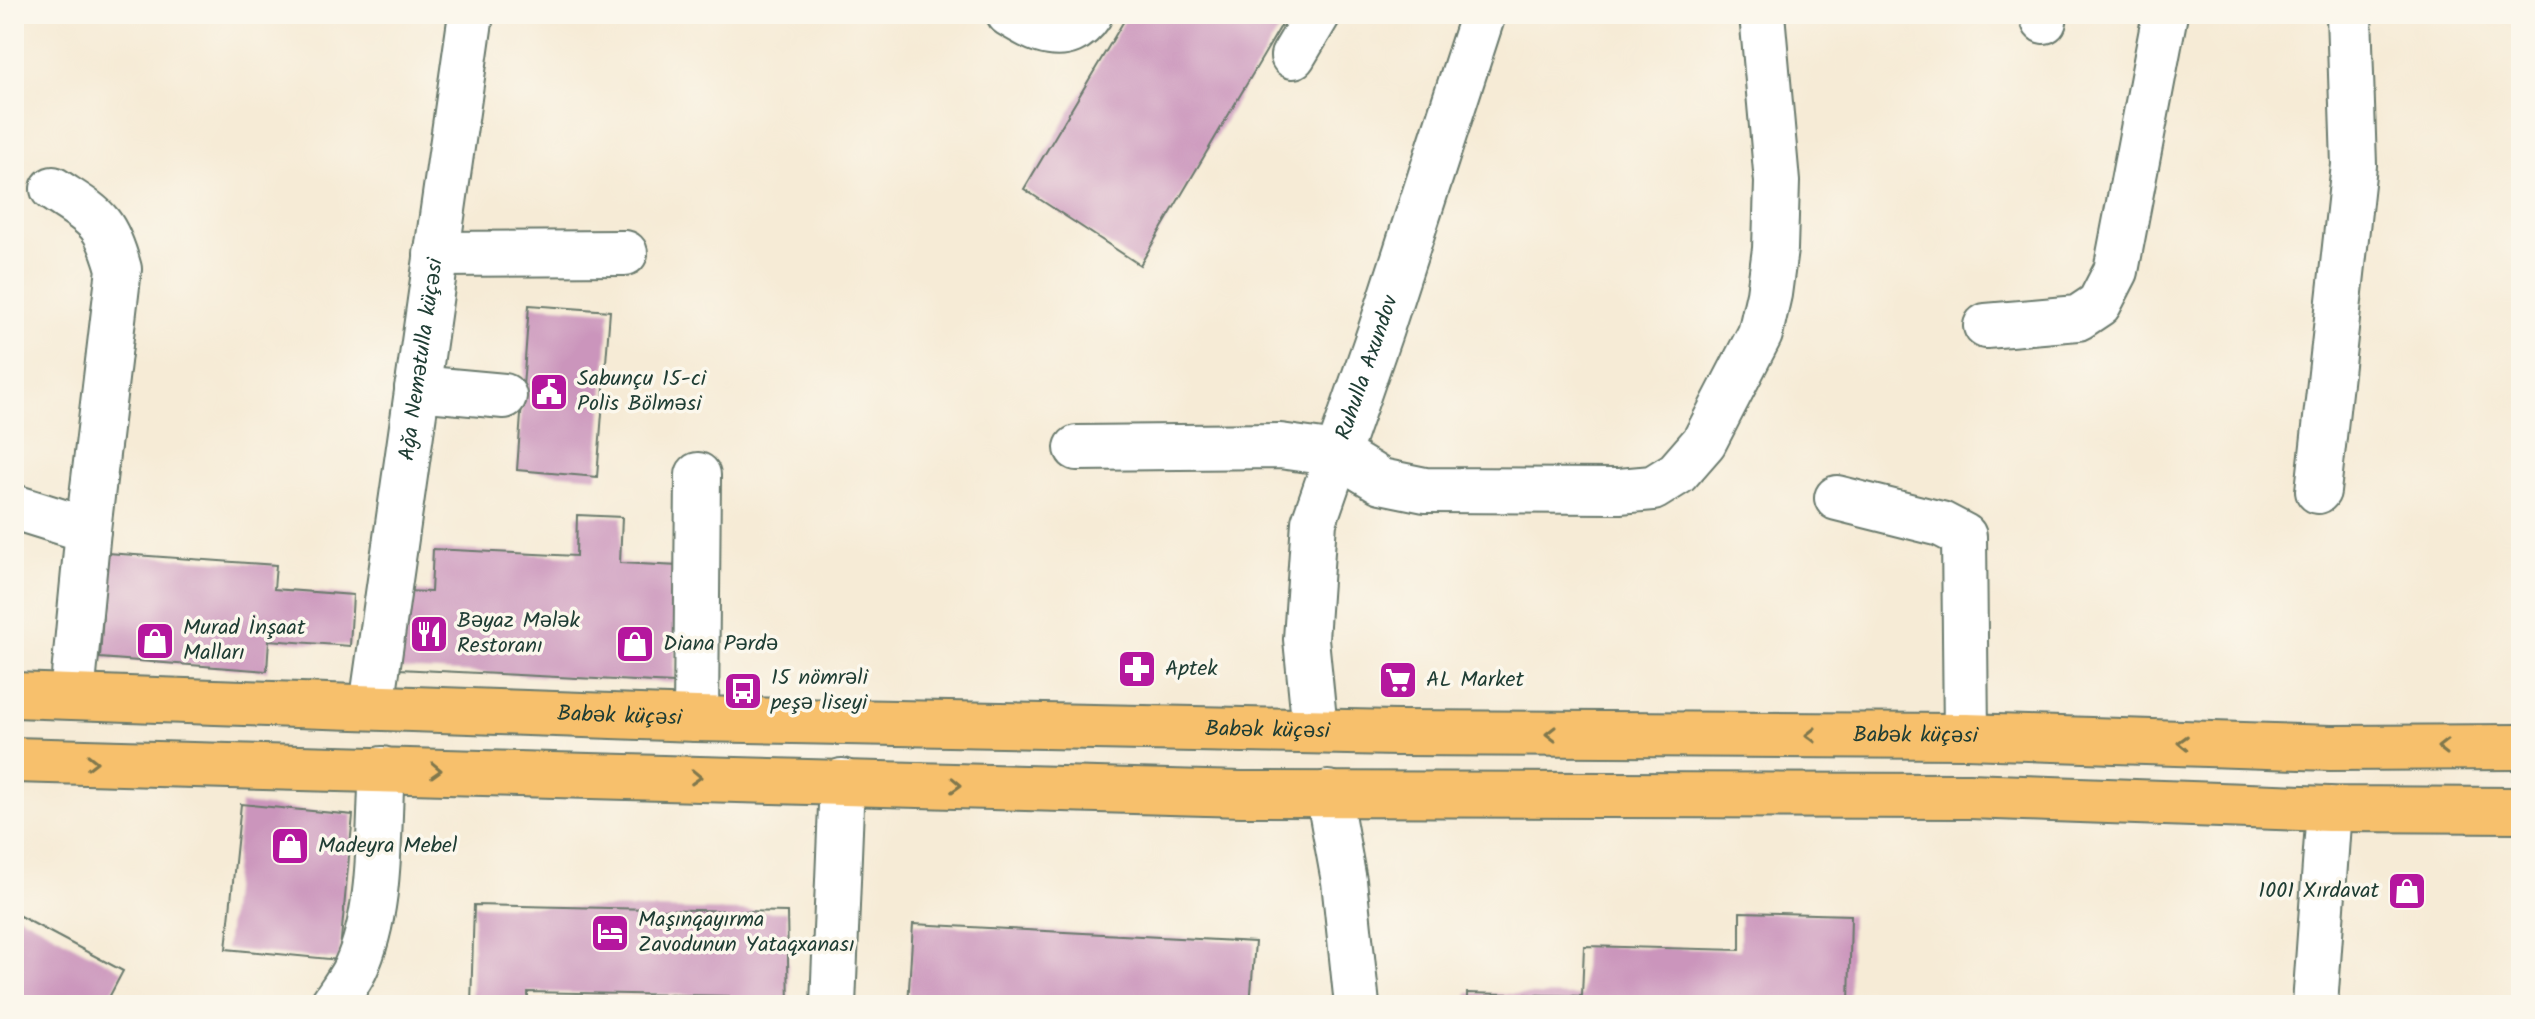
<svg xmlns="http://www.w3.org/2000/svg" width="2535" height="1019" viewBox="0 0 2535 1019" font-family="Kalam,sans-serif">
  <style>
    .building { fill: #cb95bc }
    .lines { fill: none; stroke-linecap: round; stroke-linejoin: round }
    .minor-casing { stroke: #6a7a6d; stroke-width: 48 }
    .major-casing { stroke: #6a7a6d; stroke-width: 48 }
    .minor { stroke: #fff; stroke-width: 44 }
    .major { stroke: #f7c06c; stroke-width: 44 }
    .oneway { stroke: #80784d }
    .labels { text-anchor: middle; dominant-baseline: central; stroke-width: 7; stroke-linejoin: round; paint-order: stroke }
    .street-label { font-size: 22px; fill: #1f3d34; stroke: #fbf7ec }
    .poi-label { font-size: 22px; fill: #1f3d34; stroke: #fbf7ec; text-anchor: start }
  </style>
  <rect width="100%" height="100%" fill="#fbf7ec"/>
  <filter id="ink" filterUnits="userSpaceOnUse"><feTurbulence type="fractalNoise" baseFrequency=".0125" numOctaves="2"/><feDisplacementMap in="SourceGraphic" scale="16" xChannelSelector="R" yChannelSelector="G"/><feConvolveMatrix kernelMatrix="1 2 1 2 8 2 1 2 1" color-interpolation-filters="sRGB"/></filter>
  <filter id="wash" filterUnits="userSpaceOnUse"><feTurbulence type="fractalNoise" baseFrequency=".006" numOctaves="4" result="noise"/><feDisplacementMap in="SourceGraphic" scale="32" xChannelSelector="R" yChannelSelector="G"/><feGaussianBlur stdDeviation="1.8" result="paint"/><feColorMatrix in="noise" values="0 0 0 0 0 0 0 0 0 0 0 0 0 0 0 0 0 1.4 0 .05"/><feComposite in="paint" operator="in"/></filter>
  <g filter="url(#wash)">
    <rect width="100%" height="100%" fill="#f6ebd6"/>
    <g id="blocks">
      <!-- building -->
      <path class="building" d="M1128,14H1288L1140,265L1024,189Z
        M529,305L610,311L597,477L517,470Z
        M577,515L622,517L620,563L679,566L674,683L399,669L403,591L431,592L433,549L576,556Z
        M107,553L276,565L274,589L353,595L350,646L269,640L267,671L100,658Z
        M241,804L353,815L339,960L226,949Z
        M474,905L787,912L789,1005H730L729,996L528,992V1005H471Z
        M1740,912L1851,915L1849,1005H1467V993L1582,996L1584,946L1740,950Z
        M14,913L123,971L105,1005H14Z
        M913,924L1255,942L1250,1005H1010L968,1002V1005H908Z"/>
    </g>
  </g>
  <g filter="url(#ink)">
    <use href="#blocks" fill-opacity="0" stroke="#6a7a6d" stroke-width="2"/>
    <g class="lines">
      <!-- minor casing -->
      <g class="minor-casing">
        <g id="minor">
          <path d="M1009,14C1035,30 1067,49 1090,14"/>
          <path d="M2044,21L2045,14"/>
          <path d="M1293,56L1318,14"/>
          <path d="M53,189C95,217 105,218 119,269L88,530"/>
          <path d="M436,254L625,253"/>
          <path d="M1986,326L2078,318L2099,304L2116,271L2165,14"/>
          <path d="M417,388L504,396"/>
          <path d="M1077,448L1280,446L1337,454L1381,481L1425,490L1619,491L1653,488L1677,473L1704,442L1760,334L1769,294L1775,249L1777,182L1762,14"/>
          <path d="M2318,491L2354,165L2349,14"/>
          <path d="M1837,498L1941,524L1964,536L1966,736"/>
          <path d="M14,507L88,530L72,696"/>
          <path id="s1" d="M372,706L471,14"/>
          <path d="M696,719L698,475"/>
          <path id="s2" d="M1315,730L1306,639L1314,522L1381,329L1483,14"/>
          <path d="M1328,793L1344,881L1357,1005"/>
          <path d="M332,1005C340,993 349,981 355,969C382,912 378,831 382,769"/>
          <path d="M833,1005L842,781"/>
          <path d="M2315,1005L2329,809"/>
        </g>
      </g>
      <!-- major casing -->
      <g class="major-casing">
        <g id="major">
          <path id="s3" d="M14,695L696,719L1397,733L1966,736L2331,748L2521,747"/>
          <path d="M14,760L1242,794L1969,796L2329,809L2521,810"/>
        </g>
      </g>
      <!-- minor -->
      <use href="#minor" class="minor"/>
      <!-- major -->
      <use href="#major" class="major"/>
    </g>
    <!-- one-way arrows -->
    <defs><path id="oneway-chevron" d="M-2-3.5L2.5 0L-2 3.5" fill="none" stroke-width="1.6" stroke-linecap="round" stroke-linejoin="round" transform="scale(2)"/></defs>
    <g class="oneway">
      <use href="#oneway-chevron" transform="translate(1551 734) rotate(-180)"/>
      <use href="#oneway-chevron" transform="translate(1811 735) rotate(-180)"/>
      <use href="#oneway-chevron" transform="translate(2183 743) rotate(-178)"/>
      <use href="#oneway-chevron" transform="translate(2443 747) rotate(180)"/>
      <use href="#oneway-chevron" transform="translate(92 762) rotate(1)"/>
      <use href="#oneway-chevron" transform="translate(436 770) rotate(2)"/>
      <use href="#oneway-chevron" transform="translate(696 777) rotate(2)"/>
      <use href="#oneway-chevron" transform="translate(956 785) rotate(2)"/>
    </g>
  </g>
  <!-- icons -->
  <defs>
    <g id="civic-square" transform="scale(2)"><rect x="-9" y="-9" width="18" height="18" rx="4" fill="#b5179e" stroke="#fbf7ec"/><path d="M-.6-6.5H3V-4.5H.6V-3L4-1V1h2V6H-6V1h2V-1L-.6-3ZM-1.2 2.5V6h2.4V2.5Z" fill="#fff"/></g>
    <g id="restaurant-square" transform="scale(2)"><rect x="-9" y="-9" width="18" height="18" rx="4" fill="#b5179e" stroke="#fbf7ec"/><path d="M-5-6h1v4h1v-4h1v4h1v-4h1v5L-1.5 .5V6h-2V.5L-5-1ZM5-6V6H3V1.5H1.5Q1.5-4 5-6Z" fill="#fff"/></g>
    <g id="shop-square" transform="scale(2)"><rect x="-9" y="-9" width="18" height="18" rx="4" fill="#b5179e" stroke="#fbf7ec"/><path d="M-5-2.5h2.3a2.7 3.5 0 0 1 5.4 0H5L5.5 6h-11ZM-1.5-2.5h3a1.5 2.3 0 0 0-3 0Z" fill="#fff"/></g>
    <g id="pharmacy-square" transform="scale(2)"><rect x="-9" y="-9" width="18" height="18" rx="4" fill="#b5179e" stroke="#fbf7ec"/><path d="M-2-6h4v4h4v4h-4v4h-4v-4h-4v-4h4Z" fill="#fff"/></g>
    <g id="supermarket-square" transform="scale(2)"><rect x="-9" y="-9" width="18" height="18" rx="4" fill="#b5179e" stroke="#fbf7ec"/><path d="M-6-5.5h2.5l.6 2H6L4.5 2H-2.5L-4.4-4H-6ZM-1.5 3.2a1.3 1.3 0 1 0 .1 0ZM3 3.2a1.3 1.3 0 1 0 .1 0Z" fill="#fff"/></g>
    <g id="bus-square" transform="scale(2)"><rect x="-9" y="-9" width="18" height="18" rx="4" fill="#b5179e" stroke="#fbf7ec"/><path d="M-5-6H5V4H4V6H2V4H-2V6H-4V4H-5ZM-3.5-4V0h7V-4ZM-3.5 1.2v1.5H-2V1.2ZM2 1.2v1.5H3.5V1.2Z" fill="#fff"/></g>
    <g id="hotel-square" transform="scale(2)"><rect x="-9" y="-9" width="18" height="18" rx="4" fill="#b5179e" stroke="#fbf7ec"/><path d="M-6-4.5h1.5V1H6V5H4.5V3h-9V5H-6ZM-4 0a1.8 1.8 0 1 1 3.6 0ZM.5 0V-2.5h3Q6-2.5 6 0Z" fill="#fff"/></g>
  </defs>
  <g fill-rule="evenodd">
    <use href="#civic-square" x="549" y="392"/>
    <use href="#restaurant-square" x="429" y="634"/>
    <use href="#shop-square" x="155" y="641"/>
    <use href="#shop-square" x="635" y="644"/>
    <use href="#pharmacy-square" x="1137" y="669"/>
    <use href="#supermarket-square" x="1398" y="680"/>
    <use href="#bus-square" x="743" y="691"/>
    <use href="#shop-square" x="290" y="846"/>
    <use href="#shop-square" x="2407" y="891"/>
    <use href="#hotel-square" x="610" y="933"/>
  </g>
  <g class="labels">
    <!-- street labels -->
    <g class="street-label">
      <text stroke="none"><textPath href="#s1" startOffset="350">Ağa Nemətulla küçəsi</textPath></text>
      <text stroke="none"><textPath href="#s2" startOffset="372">Ruhulla Axundov</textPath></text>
      <text stroke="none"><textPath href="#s3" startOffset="606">Babək küçəsi</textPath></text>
      <text stroke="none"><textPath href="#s3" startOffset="1254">Babək küçəsi</textPath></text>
      <text stroke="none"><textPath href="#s3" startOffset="1902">Babək küçəsi</textPath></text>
    </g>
    <!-- poi labels -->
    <g class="poi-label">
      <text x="577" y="379">Sabunçu 15-ci<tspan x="577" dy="25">Polis Bölməsi</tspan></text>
      <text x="457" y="621">Bəyaz Mələk<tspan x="457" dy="25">Restoranı</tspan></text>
      <text x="183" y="628">Murad İnşaat<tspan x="183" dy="25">Malları</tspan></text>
      <text x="663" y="644">Diana Pərdə</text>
      <text x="1165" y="669">Aptek</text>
      <text x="771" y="678">15 nömrәli<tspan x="771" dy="25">peşә liseyi</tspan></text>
      <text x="1426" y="680">AL Market</text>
      <text x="318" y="846">Madeyra Mebel</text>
      <text x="2379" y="891" text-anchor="end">1001 Xırdavat</text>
      <text x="638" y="920">Maşınqayırma<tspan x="638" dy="25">Zavodunun Yataqxanası</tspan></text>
    </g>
  </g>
  <!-- margin -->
  <rect width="2535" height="1019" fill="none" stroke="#fbf7ec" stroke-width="48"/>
</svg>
